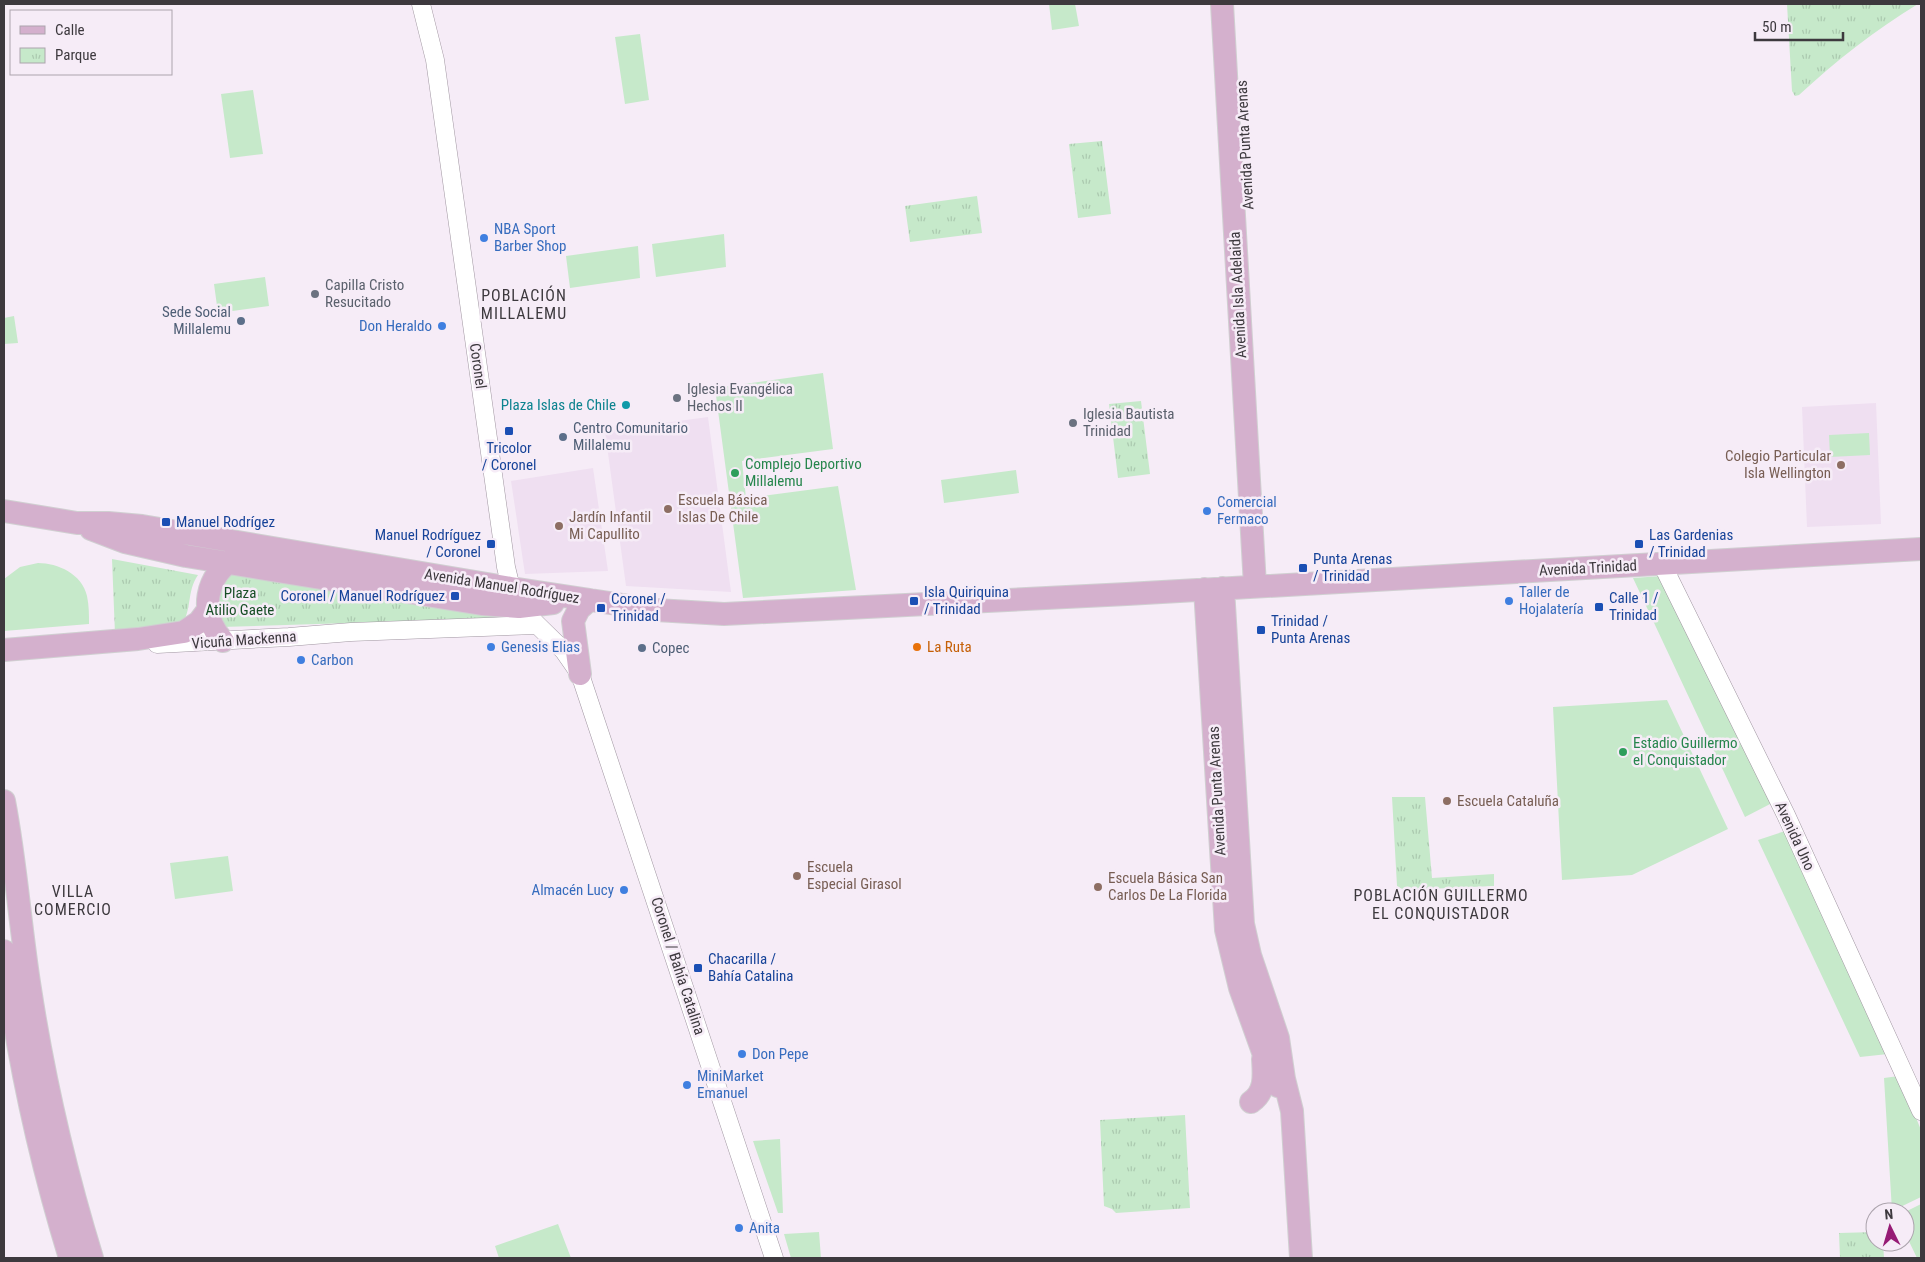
<svg xmlns="http://www.w3.org/2000/svg" width="1925" height="1262" viewBox="0 0 1925 1262" font-family="'Roboto Condensed',sans-serif">
  <style>
    .built { fill: #efdff1 }
    .grass { fill: #c6e9ca }
    .park { fill: url(#park-tufts) }
    .lines { fill: none; stroke-linecap: round; stroke-linejoin: round }
    .minor-casing { stroke: #a096a1; stroke-width: 19 }
    .major-casing { stroke: #d0cfd1; stroke-width: 24 }
    .minor { stroke: #fff; stroke-width: 18 }
    .major { stroke: #d4b0cd; stroke-width: 22 }
    .shop-dot { fill: #3f7fe0; stroke: #f6ecf7; stroke-width: 2 }
    .worship-dot { fill: #6b7280; stroke: #f6ecf7; stroke-width: 2 }
    .service-dot { fill: #5c6f8a; stroke: #f6ecf7; stroke-width: 2 }
    .culture-dot { fill: #0f9aa8; stroke: #f6ecf7; stroke-width: 2 }
    .transit-dot { fill: #1a4fb4; stroke: #f6ecf7; stroke-width: 2 }
    .education-dot { fill: #8d6e63; stroke: #f6ecf7; stroke-width: 2 }
    .leisure-dot { fill: #2e9e5b; stroke: #f6ecf7; stroke-width: 2 }
    .food-dot { fill: #e8710a; stroke: #f6ecf7; stroke-width: 2 }
    .labels { text-anchor: middle; dominant-baseline: central; stroke-width: 5; stroke-linejoin: round; paint-order: stroke }
    .street-label { font-size: 15px; fill: #3d393e; stroke: #f6ecf7 }
    .shop-label { font-size: 15px; fill: #366cbe; stroke: #f6ecf7; text-anchor: start }
    .worship-label { font-size: 15px; fill: #5b616d; stroke: #f6ecf7; text-anchor: start }
    .service-label { font-size: 15px; fill: #4e5e75; stroke: #f6ecf7; text-anchor: start }
    .culture-label { font-size: 15px; fill: #0d838f; stroke: #f6ecf7; text-anchor: end }
    .transit-label { font-size: 15px; fill: #164399; stroke: #f6ecf7; text-anchor: start }
    .education-label { font-size: 15px; fill: #785e54; stroke: #f6ecf7; text-anchor: start }
    .leisure-label { font-size: 15px; fill: #27864d; stroke: #f6ecf7; text-anchor: start }
    .park-label { font-size: 15px; fill: #174e25; stroke: #f6ecf7 }
    .food-label { font-size: 15px; fill: #c56008; stroke: #f6ecf7; text-anchor: start }
    .neighbourhood-label { font-size: 16px; letter-spacing: 1px; fill: #3d393e; stroke: #f6ecf7 }
  </style>
  <defs>
    <pattern id="park-tufts" width="24" height="20" patternUnits="userSpaceOnUse" patternTransform="scale(1.25)"><rect width="24" height="20" fill="#c6e9ca"/><path d="M3 7l-1-3M5 7V3M7 7l1-3M15 17l-1-3M17 17v-4M19 17l1-3" fill="none" stroke="#abc9af"/></pattern>
  </defs>
  <rect width="100%" height="100%" fill="#f6ecf7"/>
  <!-- built -->
  <path class="built" d="M1876,403L1881,524L1807,527L1802,407Z
    M708,417L731,592L626,586L605,431Z
    M593,468L608,571L525,574L511,481Z"/>
  <!-- grass -->
  <path class="grass" d="M1049,4H1075L1079,26L1052,30Z
    M640,34L649,100L625,104L615,37Z
    M253,90L263,154L230,158L221,94Z
    M724,234L726,267L656,277L652,244Z
    M638,246L640,278L570,288L566,256Z
    M265,277L269,306L218,313L214,284Z
    M14,316L18,343L4,344V318Z
    M823,373L833,449L742,461L746,498L838,486L856,590L743,598L715,388Z
    M1869,433L1870,455L1830,457L1829,435Z
    M1016,470L1019,493L944,503L941,480Z
    M38,563C58,563 82,574 87,596C89,605 89,615 89,624L4,631V579L20,567Z
    M1662,576L1774,802L1745,817L1633,578Z
    M1667,700L1728,829L1632,875L1562,880L1553,707Z
    M1788,830L1888,1054L1860,1057L1758,840Z
    M228,856L233,891L175,899L170,863Z
    M1899,1076L1921,1130V1197L1892,1211L1884,1078Z
    M780,1139L783,1213H778L753,1141Z
    M1921,1204V1258H1917L1905,1233V1212Z
    M558,1224L571,1258H499L495,1246Z
    M819,1232L821,1258H791L784,1234Z"/>
  <!-- park -->
  <path class="park" d="M1787,4H1918C1875,30 1836,61 1799,95L1795,96L1792,91Z
    M1102,141L1111,214L1078,218L1069,144Z
    M977,196L982,233L910,242L905,206Z
    M1141,401L1150,474L1118,478L1109,404Z
    M112,559L198,575C186,593 193,608 181,626L115,634Z
    M234,574L513,618L221,627L215,615L221,579Z
    M1392,797H1425L1432,878L1494,874V886L1404,890L1397,886Z
    M1185,1115L1190,1208L1116,1213L1112,1209L1104,1206L1100,1120Z
    M1875,1232V1242H1883L1884,1258H1840L1839,1233Z"/>
  <g class="lines">
    <!-- minor casing -->
    <g class="minor-casing">
      <path id="minor" d="M421,4L435,60L506,567L511,588L519,607L564,651L580,674L774,1258
        M1662,564L1786,815L1921,1111
        M157,644L289,637L351,632L536,625"/>
    </g>
    <!-- major casing -->
    <g class="major-casing">
      <path id="major" d="M1222,4L1255,586
        M4,511L77,523H108L142,526L511,588L656,610L724,614L1127,594L1921,549
        M91,529L125,542L186,556L482,604L519,607L553,603
        M1223,588L1243,924L1250,955L1278,1038L1284,1079L1292,1111L1301,1258
        M1205,589L1226,930L1240,988L1268,1066L1278,1086
        M223,641C198,614 205,574 237,557
        M4,650L138,639L184,632L199,622L208,610
        M580,674L573,621L579,609L589,600
        M4,801C16,863 20,926 30,989C44,1080 65,1170 92,1258
        M4,951C17,1055 39,1157 70,1258
        M1251,1102C1266,1092 1264,1075 1263,1059"/>
    </g>
    <!-- minor -->
    <use href="#minor" class="minor"/>
    <!-- major -->
    <use href="#major" class="major"/>
  </g>
  <!-- markers -->
  <g class="shop-dot">
    <circle cx="484" cy="238" r="5"/>
    <circle cx="442" cy="326" r="5"/>
    <circle cx="1207" cy="511" r="5"/>
    <circle cx="1509" cy="601" r="5"/>
    <circle cx="491" cy="647" r="5"/>
    <circle cx="301" cy="660" r="5"/>
    <circle cx="624" cy="890" r="5"/>
    <circle cx="742" cy="1054" r="5"/>
    <circle cx="687" cy="1085" r="5"/>
    <circle cx="739" cy="1228" r="5"/>
  </g>
  <g class="worship-dot">
    <circle cx="315" cy="294" r="5"/>
    <circle cx="677" cy="398" r="5"/>
    <circle cx="1073" cy="423" r="5"/>
  </g>
  <g class="service-dot">
    <circle cx="241" cy="321" r="5"/>
    <circle cx="563" cy="437" r="5"/>
    <circle cx="642" cy="648" r="5"/>
  </g>
  <circle class="culture-dot" cx="626" cy="405" r="5"/>
  <g class="transit-dot">
    <rect x="504" y="426" width="10" height="10" rx="2.5"/>
    <rect x="161" y="517" width="10" height="10" rx="2.5"/>
    <rect x="486" y="539" width="10" height="10" rx="2.5"/>
    <rect x="1634" y="539" width="10" height="10" rx="2.5"/>
    <rect x="1298" y="563" width="10" height="10" rx="2.5"/>
    <rect x="450" y="591" width="10" height="10" rx="2.5"/>
    <rect x="909" y="596" width="10" height="10" rx="2.5"/>
    <rect x="1594" y="602" width="10" height="10" rx="2.5"/>
    <rect x="596" y="603" width="10" height="10" rx="2.5"/>
    <rect x="1256" y="625" width="10" height="10" rx="2.5"/>
    <rect x="693" y="963" width="10" height="10" rx="2.5"/>
  </g>
  <g class="education-dot">
    <circle cx="1841" cy="465" r="5"/>
    <circle cx="668" cy="509" r="5"/>
    <circle cx="559" cy="526" r="5"/>
    <circle cx="1447" cy="801" r="5"/>
    <circle cx="797" cy="876" r="5"/>
    <circle cx="1098" cy="887" r="5"/>
  </g>
  <g class="leisure-dot">
    <circle cx="735" cy="473" r="5"/>
    <circle cx="1623" cy="752" r="5"/>
  </g>
  <circle class="food-dot" cx="917" cy="647" r="5"/>
  <g class="labels">
    <!-- street labels -->
    <g class="street-label">
      <text transform="translate(1245 145) rotate(-93)">Avenida Punta Arenas</text>
      <text transform="translate(1238 295) rotate(-93)">Avenida Isla Adelaida</text>
      <text transform="translate(478 366) rotate(82)">Coronel</text>
      <text transform="translate(1588 568) rotate(-3)">Avenida Trinidad</text>
      <text transform="translate(502 586) rotate(9)">Avenida Manuel Rodríguez</text>
      <text transform="translate(244 640) rotate(-4)">Vicuña Mackenna</text>
      <text transform="translate(1217 791) rotate(-93)">Avenida Punta Arenas</text>
      <text transform="translate(1795 836) rotate(65)">Avenida Uno</text>
      <text transform="translate(678 966) rotate(72)">Coronel / Bahía Catalina</text>
    </g>
    <!-- shop labels -->
    <g class="shop-label">
      <text x="494" y="229">NBA Sport<tspan x="494" dy="17">Barber Shop</tspan></text>
      <text x="432" y="326" text-anchor="end">Don Heraldo</text>
      <text x="1217" y="502">Comercial<tspan x="1217" dy="17">Fermaco</tspan></text>
      <text x="1519" y="592">Taller de<tspan x="1519" dy="17">Hojalatería</tspan></text>
      <text x="501" y="647">Genesis Elias</text>
      <text x="311" y="660">Carbon</text>
      <text x="614" y="890" text-anchor="end">Almacén Lucy</text>
      <text x="752" y="1054">Don Pepe</text>
      <text x="697" y="1076">MiniMarket<tspan x="697" dy="17">Emanuel</tspan></text>
      <text x="749" y="1228">Anita</text>
    </g>
    <!-- worship labels -->
    <g class="worship-label">
      <text x="325" y="285">Capilla Cristo<tspan x="325" dy="17">Resucitado</tspan></text>
      <text x="687" y="389">Iglesia Evangélica<tspan x="687" dy="17">Hechos II</tspan></text>
      <text x="1083" y="414">Iglesia Bautista<tspan x="1083" dy="17">Trinidad</tspan></text>
    </g>
    <!-- service labels -->
    <g class="service-label">
      <text x="231" y="312" text-anchor="end">Sede Social<tspan x="231" dy="17">Millalemu</tspan></text>
      <text x="573" y="428">Centro Comunitario<tspan x="573" dy="17">Millalemu</tspan></text>
      <text x="652" y="648">Copec</text>
    </g>
    <!-- culture labels -->
    <g class="culture-label">
      <text x="616" y="405">Plaza Islas de Chile</text>
    </g>
    <!-- transit labels -->
    <g class="transit-label">
      <text x="509" y="448" text-anchor="middle">Tricolor<tspan x="509" dy="17">/ Coronel</tspan></text>
      <text x="176" y="522">Manuel Rodrígez</text>
      <text x="481" y="535" text-anchor="end">Manuel Rodríguez<tspan x="481" dy="17">/ Coronel</tspan></text>
      <text x="1649" y="535">Las Gardenias<tspan x="1649" dy="17">/ Trinidad</tspan></text>
      <text x="1313" y="559">Punta Arenas<tspan x="1313" dy="17">/ Trinidad</tspan></text>
      <text x="924" y="592">Isla Quiriquina<tspan x="924" dy="17">/ Trinidad</tspan></text>
      <text x="445" y="596" text-anchor="end">Coronel / Manuel Rodríguez</text>
      <text x="1609" y="598">Calle 1 /<tspan x="1609" dy="17">Trinidad</tspan></text>
      <text x="611" y="599">Coronel /<tspan x="611" dy="17">Trinidad</tspan></text>
      <text x="1271" y="621">Trinidad /<tspan x="1271" dy="17">Punta Arenas</tspan></text>
      <text x="708" y="959">Chacarilla /<tspan x="708" dy="17">Bahía Catalina</tspan></text>
    </g>
    <!-- education labels -->
    <g class="education-label">
      <text x="1831" y="456" text-anchor="end">Colegio Particular<tspan x="1831" dy="17">Isla Wellington</tspan></text>
      <text x="678" y="500">Escuela Básica<tspan x="678" dy="17">Islas De Chile</tspan></text>
      <text x="569" y="517">Jardín Infantil<tspan x="569" dy="17">Mi Capullito</tspan></text>
      <text x="1457" y="801">Escuela Cataluña</text>
      <text x="807" y="867">Escuela<tspan x="807" dy="17">Especial Girasol</tspan></text>
      <text x="1108" y="878">Escuela Básica San<tspan x="1108" dy="17">Carlos De La Florida</tspan></text>
    </g>
    <!-- leisure labels -->
    <g class="leisure-label">
      <text x="745" y="464">Complejo Deportivo<tspan x="745" dy="17">Millalemu</tspan></text>
      <text x="1633" y="743">Estadio Guillermo<tspan x="1633" dy="17">el Conquistador</tspan></text>
    </g>
    <!-- park labels -->
    <g class="park-label">
      <text x="240" y="593">Plaza<tspan x="240" dy="17">Atilio Gaete</tspan></text>
    </g>
    <!-- food labels -->
    <g class="food-label">
      <text x="927" y="647">La Ruta</text>
    </g>
    <!-- neighbourhood labels -->
    <g class="neighbourhood-label">
      <text x="524" y="295">POBLACIÓN<tspan x="524" dy="18">MILLALEMU</tspan></text>
      <text x="73" y="891">VILLA<tspan x="73" dy="18">COMERCIO</tspan></text>
      <text x="1441" y="895">POBLACIÓN GUILLERMO<tspan x="1441" dy="18">EL CONQUISTADOR</tspan></text>
    </g>
  </g>
  <!-- border -->
  <rect width="1925" height="1262" fill="none" stroke="#3d393e" stroke-width="10"/>
  <!-- legend -->
  <rect x="10" y="10" width="162" height="65" fill="#f6ecf7" stroke="#aca4ad"/>
  <rect x="20" y="26" width="25" height="8" fill="#d4b0cd" stroke="#aca4ad"/>
  <text x="55" y="35" font-size="15" fill="#3d393e">Calle</text>
  <rect x="20" y="48" width="25" height="15" fill="url(#park-tufts)" stroke="#aca4ad"/>
  <text x="55" y="60" font-size="15" fill="#3d393e">Parque</text>
  <!-- north arrow -->
  <g transform="translate(1890 1227) rotate(355)"><circle r="24" fill="#f6ecf7" stroke="#aca4ad"/>
  <path d="M0-4L9 19L0 12L-9 19Z" fill="#961b75"/>
  <text y="-8" font-size="14" font-weight="bold" text-anchor="middle" fill="#3d393e">N</text>
  </g>
  <!-- scale -->
  <path d="M1755 32v8h88v-8" fill="none" stroke="#3d393e" stroke-width="2.5"/>
  <text x="1762" y="32" font-size="15" fill="#3d393e" stroke="#f6ecf7" stroke-width="4" paint-order="stroke">50 m</text>
</svg>
